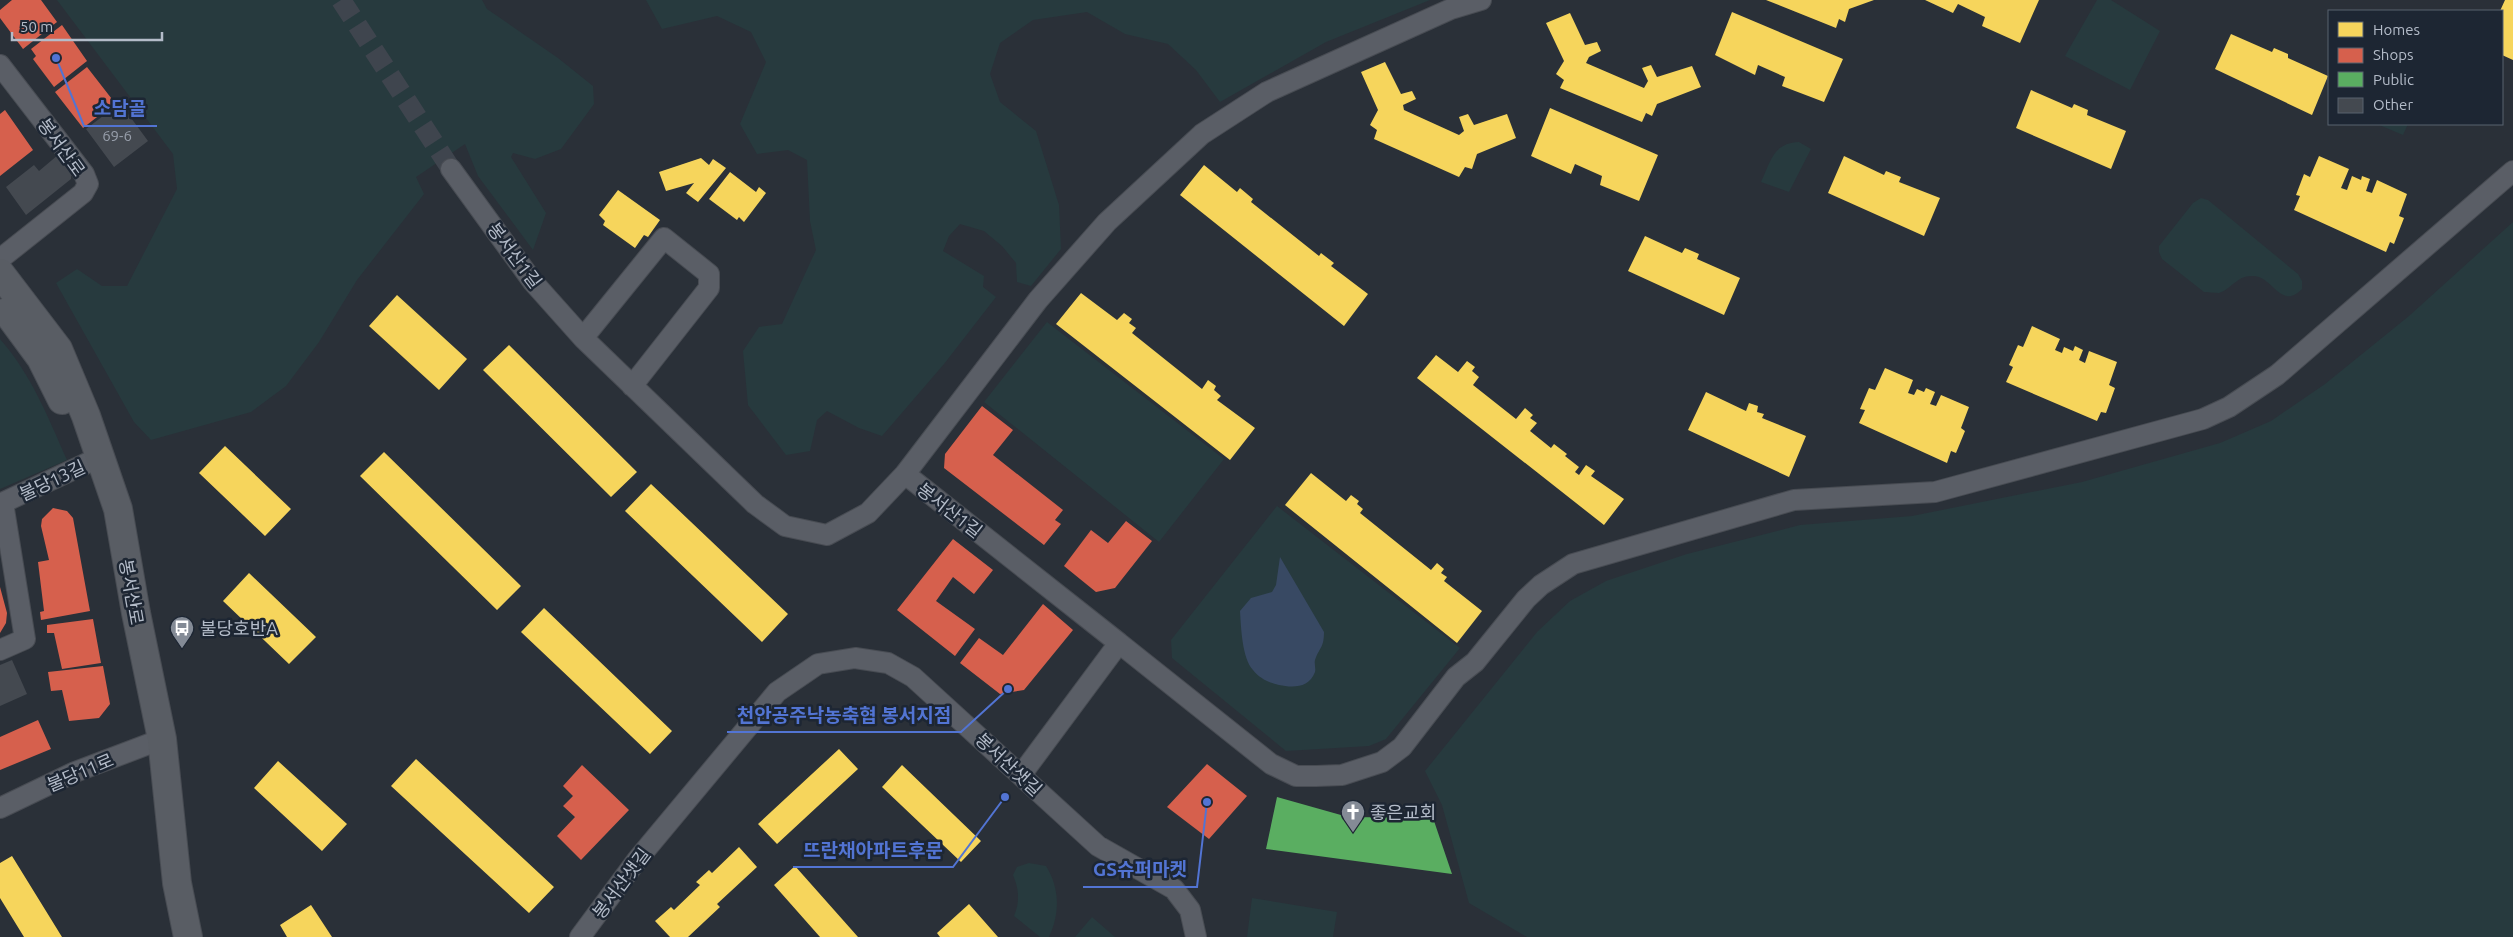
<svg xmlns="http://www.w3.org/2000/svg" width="2513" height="937" viewBox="0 0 2513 937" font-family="Ubuntu,'Noto Sans KR',sans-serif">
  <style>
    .green { fill: #273a3e }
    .water { fill: #384963 }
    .homes { fill: #f6d55c }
    .shops { fill: #d6604d }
    .public { fill: #5aae61 }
    .building { fill: #444950 }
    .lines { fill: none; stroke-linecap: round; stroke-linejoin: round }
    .street-tunnel { stroke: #3f454e; stroke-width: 20; stroke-dasharray: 20 10; stroke-linecap: butt }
    .street-casing { stroke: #484c53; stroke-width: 22 }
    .secondary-casing { stroke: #484c53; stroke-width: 30 }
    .street { stroke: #5a5e66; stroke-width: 20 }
    .secondary { stroke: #595d64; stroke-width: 28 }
    .labels { text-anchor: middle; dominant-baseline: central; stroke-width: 5; stroke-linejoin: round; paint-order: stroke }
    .number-label { font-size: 15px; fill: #989fab }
    .street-label { font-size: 18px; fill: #b4bcc9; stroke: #1d2633 }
    .poi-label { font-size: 18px; fill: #b4bcc9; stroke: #1d2633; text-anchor: start }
    .leader { fill: none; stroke: #5274d3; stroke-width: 2 }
    .callout-dot { fill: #5274d3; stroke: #1d2633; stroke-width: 2 }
    .callout-label { font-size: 19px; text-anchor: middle; font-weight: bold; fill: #5274d3; stroke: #1d2633; stroke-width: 5; stroke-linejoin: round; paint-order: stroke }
  </style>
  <rect width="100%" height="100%" fill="#2a3038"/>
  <!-- green -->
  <path class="green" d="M57,0H482L487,9L558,58L593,86L594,104L561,149L535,159L513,153L511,157L546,213L533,250L478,176L465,144L416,177L424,194L357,280L319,342L286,386L251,412L151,440L134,422L56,283L77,269L102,286H127L177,189L173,154Z
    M646,0H1430L1326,42L1220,102L1196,70L1168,44L1125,34L1087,12L1033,20L1000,43L990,74L1000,102L1036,131L1059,205L1061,249L1031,286L1017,282L1016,263L1002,246L984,231L960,224L949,236L943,251L984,276L983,287L996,297L944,364L882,436L859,428L827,411L817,420L810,451L786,455L748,405L743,351L759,327L782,324L816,250L810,221L807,160L788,150L757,154L740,124L766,62L751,32L717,16L662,29Z
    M2097,0H2111L2160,31L2130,90L2065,56Z
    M2377,124H2408L2403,135Z
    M1799,142L1811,149L1789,192L1761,182C1771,161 1773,143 1799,142Z
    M2201,198L2208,200L2298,274L2302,281V289C2281,311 2273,276 2253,276C2237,275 2233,288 2219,293L2204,292L2162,259L2159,252V246L2193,203Z
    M2513,222V937H1527L1469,903L1442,805L1425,771L1537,632L1570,601L1606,581L1687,554L1800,525L1912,516L2082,482L2220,443L2271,421L2325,384L2409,316Z
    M1047,322L1224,459L1159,542L984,402Z
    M0,339C31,374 48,417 67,460L0,489Z
    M1277,506L1460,648L1386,739L1369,746L1286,751L1172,658L1171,640Z
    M1029,863L1046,866C1060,888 1060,914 1049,937H1040L1014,916C1020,902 1019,889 1013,875L1017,867Z
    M1252,898L1337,912L1333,937H1247Z
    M1092,917L1115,937H1075Z"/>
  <!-- water -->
  <path class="water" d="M1280,557L1324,632C1324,648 1319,648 1315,660C1314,664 1316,668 1315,672C1309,688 1293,688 1279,685C1269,683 1259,678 1253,670C1242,658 1241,627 1240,611L1251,598L1272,592L1276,585Z"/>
  <!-- homes -->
  <path class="homes" d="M1766,0H1874L1849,9L1845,22L1839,19L1836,28Z
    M1925,0H2039L2020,43L1982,26L1985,17L1958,4L1953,13Z
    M2505,0H2513V60L2502,55L2500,11Z
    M1732,12L1843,59L1824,102L1782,86L1785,77L1758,65L1755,75L1715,55Z
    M1570,13L1585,45L1597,42L1601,51L1589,57L1586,63L1644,88L1648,81L1642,68L1651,65L1657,77L1692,66L1701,87L1657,104L1652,116L1646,113L1642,122L1560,88L1564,80L1556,74L1564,61L1546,23Z
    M2231,34L2272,52L2274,48L2288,54V58L2328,76L2312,115L2215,69Z
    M1385,62L1401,94L1412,91L1416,99L1403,105L1404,110L1459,135L1464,131L1459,117L1468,114L1474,125L1507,114L1516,138L1477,154L1472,169L1465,167L1459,177L1374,139L1377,130L1370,125L1378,110L1361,72Z
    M2031,90L2072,108L2074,104L2088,110L2087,115L2126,131L2111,169L2016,128Z
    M1550,108L1658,155L1639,201L1600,185L1602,176L1575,164L1571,174L1531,156Z
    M1844,156L1884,175L1886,171L1901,177L1899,182L1940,198L1924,236L1828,193Z
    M2319,156L2349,169L2341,188L2347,190L2352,176L2361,180L2362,176L2370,179L2366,191L2372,193L2377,180L2407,194L2399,216L2404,218L2394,244L2390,242L2386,252L2294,210L2300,196L2296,195L2304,174L2310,177Z
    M701,158L709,165L713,159L726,168L698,202L686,193L694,183L666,191L659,172Z
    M1204,165L1237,192L1240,188L1253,199L1251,202L1319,256L1321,253L1334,263L1331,266L1368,294L1344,326L1180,195Z
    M730,172L756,192L759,187L766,193L744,222L739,217L737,220L709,199Z
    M618,190L660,220L648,237L644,235L635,248L603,225L605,221L599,215Z
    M1645,236L1682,253L1685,248L1699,254L1697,259L1740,278L1724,315L1628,271Z
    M1081,293L1117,320L1124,313L1132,319L1129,323L1136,328L1132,333L1202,389L1208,380L1216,386L1214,390L1221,396L1217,400L1255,428L1230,460L1056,324Z
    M397,295L467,359L439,390L369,326Z
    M2032,326L2060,339L2055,350L2062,353L2064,347L2073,351L2075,346L2083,350L2079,360L2085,363L2089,351L2117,362L2109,385L2115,388L2106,413L2101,412L2097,421L2006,382L2013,367L2009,365L2018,345L2023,347Z
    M509,345L637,472L611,497L483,370Z
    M1436,355L1458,372L1467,361L1475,367L1472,371L1479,377L1473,385L1516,419L1525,408L1533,415L1530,418L1537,423L1530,431L1551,448L1554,444L1567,454L1565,456L1579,467L1575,472L1579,475L1586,465L1595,471L1591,476L1624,499L1604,525L1417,378Z
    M1885,368L1913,380L1908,393L1914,395L1917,389L1924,392L1926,388L1935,392L1930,404L1936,406L1941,395L1969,407L1961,428L1965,431L1956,453L1951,451L1947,463L1859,423L1865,410L1860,409L1869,388L1875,390Z
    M1706,392L1746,411L1749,403L1758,406L1757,412L1764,414L1762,418L1806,436L1789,477L1688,430Z
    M225,446L291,509L265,536L199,473Z
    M384,452L521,586L497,610L360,476Z
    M1311,473L1346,501L1351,495L1359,501L1357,504L1363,509L1360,513L1431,570L1437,563L1444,569L1441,573L1447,577L1444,581L1482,611L1457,643L1285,505Z
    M651,484L788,614L762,642L625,511Z
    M249,573L316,637L289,664L223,601Z
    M544,608L672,731L650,754L521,632Z
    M839,749L858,769L777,844L758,824Z
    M416,759L554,887L529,913L391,786Z
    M278,761L347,824L322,851L254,788Z
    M902,765L981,841L961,862L882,787Z
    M739,847L757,867L717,904L720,907L688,937H670L655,921L671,907L674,910L700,885L696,882L709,870L712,873Z
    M12,856L62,937H24L0,898V863Z
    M795,866L858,937H820L774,885Z
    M969,904L998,937H940L937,933Z
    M311,905L332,937H287L280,925Z"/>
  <!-- shops -->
  <path class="shops" d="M12,0H41L57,22L23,49L0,18V10Z
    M62,25L87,61L54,87L33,59L36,56L31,49Z
    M87,67L115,103L83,128L55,92Z
    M5,110L33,150L0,176V114Z
    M982,406L1013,430L993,455L1063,510L1055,520L1061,524L1044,545L944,468L945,454Z
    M53,508L67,511L73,518L90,611L41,620L40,612L44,611L38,562L49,560L41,526L42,519Z
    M1126,521L1152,541L1115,588L1096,592L1064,566L1091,530L1108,543Z
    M953,539L993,570L974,594L953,577L936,601L975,629L955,656L897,610Z
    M0,587L7,613L6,623L0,633Z
    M1043,604L1073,630L1024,690L1000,694L960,663L979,638L1003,655Z
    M93,619L101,663L62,669L54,633H47V625Z
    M103,666L110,704L99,718L69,721L62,690L51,691L48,672Z
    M38,720L51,749L0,770V737Z
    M1207,764L1247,796L1209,839L1167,807Z
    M582,765L629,810L581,860L557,836L575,817L563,806L573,796L563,786Z"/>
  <!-- public -->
  <path class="public" d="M1277,797L1348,817L1433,818L1452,874L1266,849Z"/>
  <!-- building -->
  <path class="building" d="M120,103L148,141L114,167L86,129Z
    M58,155L71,171V179L26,215L6,187L34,165L39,171Z
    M12,660L27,694L0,706V665Z"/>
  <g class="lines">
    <!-- street-tunnel -->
    <path class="street-tunnel" d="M341,0L451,169"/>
    <!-- street casing -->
    <g class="street-casing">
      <path id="street" d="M0,65L84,174L88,184L83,193L0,259
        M451,169L533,282L583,338L755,504L785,526L827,535L868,513L905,474L1119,643L1021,775
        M583,338L664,238L709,274V288L632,386
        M905,474L1038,300L1107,222L1202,134L1267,92L1451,9L1481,0
        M0,504L100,457
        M1119,643L1271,764L1296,776H1316L1342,775L1382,762L1402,747L1456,677L1475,662L1526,599L1541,585L1573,564L1794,500L1935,492L2203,419L2229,407L2277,375L2513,171
        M0,650L25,639L3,503
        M0,808L75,772L162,739
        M580,937L637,860L777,692L818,664L855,658L888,663L913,677L1098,846L1174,889L1190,910L1196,937"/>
    </g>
    <!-- secondary casing -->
    <g class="secondary-casing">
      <path id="secondary" d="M0,273L58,349L86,416L118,509L136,613L162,739L177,883L188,937
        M7,312L41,358L62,400"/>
    </g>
    <!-- street -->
    <use href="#street" class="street"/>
    <!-- secondary -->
    <use href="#secondary" class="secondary"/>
  </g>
  <!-- icons -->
  <defs>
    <g id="bus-pin" transform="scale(1.25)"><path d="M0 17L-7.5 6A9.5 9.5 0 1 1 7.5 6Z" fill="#848b96" stroke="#1d2633"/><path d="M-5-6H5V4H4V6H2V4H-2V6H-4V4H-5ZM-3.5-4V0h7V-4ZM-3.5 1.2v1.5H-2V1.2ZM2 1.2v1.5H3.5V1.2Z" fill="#fff"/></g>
    <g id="church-pin" transform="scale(1.25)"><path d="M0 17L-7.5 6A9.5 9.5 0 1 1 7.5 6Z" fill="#848b96" stroke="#1d2633"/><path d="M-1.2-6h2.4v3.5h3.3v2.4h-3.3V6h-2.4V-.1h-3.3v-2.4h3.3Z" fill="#fff"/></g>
  </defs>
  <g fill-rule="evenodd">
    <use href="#bus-pin" x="182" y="628"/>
    <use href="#church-pin" x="1353" y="812"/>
  </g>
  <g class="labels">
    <!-- number labels -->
    <g class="number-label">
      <text x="117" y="135">69-6</text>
    </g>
    <!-- street labels -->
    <g class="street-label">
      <text transform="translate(62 147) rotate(54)">봉서산로</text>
      <text transform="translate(515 255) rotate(53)">봉서산1길</text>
      <text transform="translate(52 480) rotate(-25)">불당13길</text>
      <text transform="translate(950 510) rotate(38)">봉서산1길</text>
      <text transform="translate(132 592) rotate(80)">봉서산로</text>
      <text transform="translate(1009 764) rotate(43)">봉서산샛길</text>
      <text transform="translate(80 772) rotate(-23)">불당11로</text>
      <text transform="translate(621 883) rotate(-53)">봉서산샛길</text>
    </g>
    <!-- poi labels -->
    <g class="poi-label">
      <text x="200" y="628">불당호반A</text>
      <text x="1370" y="812">좋은교회</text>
    </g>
  </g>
  <!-- callouts -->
  <path class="leader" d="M56 58L84 126H157M1008 689L961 732H727M1005 797L953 867H793M1207 802L1197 887H1083"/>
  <g class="callout-dot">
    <circle cx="56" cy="58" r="5"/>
    <circle cx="1008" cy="689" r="5"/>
    <circle cx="1005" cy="797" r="5"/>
    <circle cx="1207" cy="802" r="5"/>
  </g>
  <g class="callout-label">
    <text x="120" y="115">소담골</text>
    <text x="844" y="722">천안공주낙농축협 봉서지점</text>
    <text x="873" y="857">뜨란채아파트후문</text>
    <text x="1140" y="876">GS슈퍼마켓</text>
  </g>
  <!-- legend -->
  <rect x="2328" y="10" width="175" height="115" fill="#1d2633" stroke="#59626f"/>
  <rect x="2338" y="22" width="25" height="15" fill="#f6d55c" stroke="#59626f"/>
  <text x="2373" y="35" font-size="15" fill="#b4bcc9">Homes</text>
  <rect x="2338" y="48" width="25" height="15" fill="#d6604d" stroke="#59626f"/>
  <text x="2373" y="60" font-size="15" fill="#b4bcc9">Shops</text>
  <rect x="2338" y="72" width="25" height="15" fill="#5aae61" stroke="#59626f"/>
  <text x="2373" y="85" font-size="15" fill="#b4bcc9">Public</text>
  <rect x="2338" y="98" width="25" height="15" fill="#444950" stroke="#59626f"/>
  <text x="2373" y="110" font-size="15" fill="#b4bcc9">Other</text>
  <!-- scale -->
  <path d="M12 32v8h150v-8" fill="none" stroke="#b4bcc9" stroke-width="2.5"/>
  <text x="20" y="32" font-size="15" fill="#b4bcc9" stroke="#1d2633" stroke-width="4" paint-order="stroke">50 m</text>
</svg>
